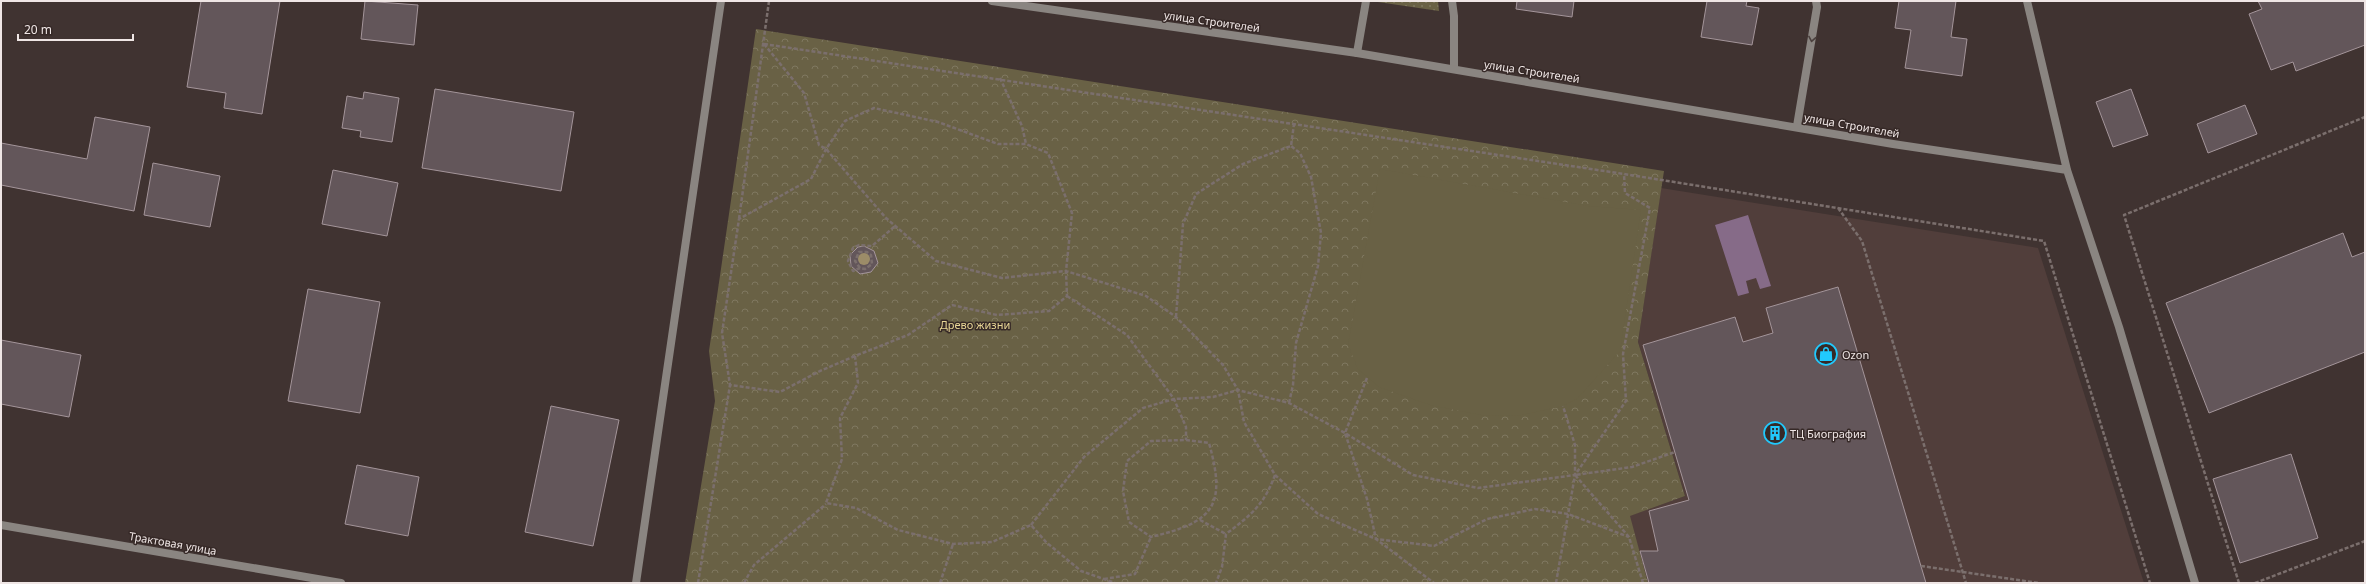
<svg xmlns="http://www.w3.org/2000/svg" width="2366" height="584" viewBox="0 0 2366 584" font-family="'Noto Sans',sans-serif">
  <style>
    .built { fill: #513e3b }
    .grass { fill: url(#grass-dots) }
    .park { fill: url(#park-crowns) }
    .garden { fill: #696145 }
    .water { fill: #866b88 }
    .building { fill: #63565a; stroke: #a4959a }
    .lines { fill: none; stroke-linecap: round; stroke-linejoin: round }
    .path { stroke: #7b6f6d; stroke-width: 2.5; stroke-dasharray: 4 2; stroke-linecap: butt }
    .lane { stroke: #8a8581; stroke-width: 8 }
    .street { stroke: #8a8581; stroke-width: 8 }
    .tree { fill: #9c8c68 }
    .oneway { stroke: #4b403e }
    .labels { text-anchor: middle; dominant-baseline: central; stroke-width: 3; stroke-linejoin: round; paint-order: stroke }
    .street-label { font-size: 11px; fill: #efe6e5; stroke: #362927 }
    .park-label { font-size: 11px; fill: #e7d595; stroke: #362927 }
    .poi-label { font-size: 11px; fill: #efe6e5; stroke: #362927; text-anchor: start }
  </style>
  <defs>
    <pattern id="grass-dots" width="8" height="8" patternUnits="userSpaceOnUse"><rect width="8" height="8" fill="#696145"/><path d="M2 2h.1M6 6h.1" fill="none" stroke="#7f7860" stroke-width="1.8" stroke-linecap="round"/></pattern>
    <pattern id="park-crowns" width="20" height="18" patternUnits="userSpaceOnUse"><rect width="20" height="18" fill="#696145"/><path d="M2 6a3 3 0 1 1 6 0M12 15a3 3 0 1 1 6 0" fill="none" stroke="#7f7860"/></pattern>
  </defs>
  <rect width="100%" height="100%" fill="#403331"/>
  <!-- built -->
  <path class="built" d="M1661,188L2038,248L2144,583H1648L1629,516L1685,496L1638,342Z"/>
  <!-- grass -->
  <path class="grass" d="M1438,1L1439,11L1378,2V1Z"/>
  <!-- park -->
  <path class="park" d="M756,29L1664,171L1638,342L1685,496L1630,516L1648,583H685L715,401L709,351Z"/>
  <!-- garden -->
  <path class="garden" d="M1380,169L1588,206L1641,210L1620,351L1578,398L1563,406L1522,415L1486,416L1430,405L1379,387L1358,369L1348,345Z"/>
  <!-- water -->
  <path class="water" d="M1748,215L1771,286L1760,289L1756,278L1746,281L1749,293L1738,296L1715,225Z"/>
  <!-- building -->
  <path class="building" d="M201,1H280L262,114L224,108L226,93L187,87Z
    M365,1L418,5L414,45L361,39Z
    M1517,1H1574L1572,17L1516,9Z
    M1707,1H1747L1746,6L1759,8L1752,45L1701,37Z
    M1899,1H1956L1951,37L1967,39L1962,76L1905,68L1911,30L1895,28Z
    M2258,1H2365V45L2296,71L2293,62L2271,70L2249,14L2262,9Z
    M435,89L574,112L561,191L422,168Z
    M2131,89L2148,135L2113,147L2096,102Z
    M364,92L399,98L392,142L360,137L361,131L342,128L347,96L363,99Z
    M2245,105L2257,134L2208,153L2197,124Z
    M95,117L150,127L134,211L1,185V143L87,159Z
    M153,163L220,176L210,227L144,215Z
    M333,170L398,183L387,236L322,224Z
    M2343,233L2352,257L2365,252V352L2209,413L2166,303Z
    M864,246L874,251L878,263L871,272L860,274L851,266L850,255L858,247Z
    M1838,287L1926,583H1649L1640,551H1658L1649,511L1689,500L1643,345L1735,317L1743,342L1773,333L1766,308Z
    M308,289L380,302L360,413L288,401Z
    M1,340L81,355L69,417L1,404Z
    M551,406L619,420L593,546L525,532Z
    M2291,454L2318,538L2240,563L2213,479Z
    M357,465L419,477L408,536L345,524Z"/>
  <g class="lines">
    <!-- path -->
    <path class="path" d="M764,44L1624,174L2044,241L2150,583
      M764,44L804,93L819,145L826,149L886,218L936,261L1002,278L1066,271L1146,296L1176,317L1223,365L1238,390L1244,422L1275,475C1264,505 1251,515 1226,534L1222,567L1216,583
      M1000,78L1022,126L1026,144
      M1838,208L1862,241L1966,583
      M739,219L769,1
      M860,268L855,261L859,252H867L871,255L872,264L865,269L860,268L853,271L848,261L853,248L859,245L872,246L895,226
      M1067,296L1127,335L1174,399L1186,427V440
      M1176,317L1183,224L1196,194L1243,164L1291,146L1294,124
      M855,356L820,371L780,392L730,385L722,333L739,219L811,179L826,149L845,121L874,108L938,122L998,144H1026L1048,153L1072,213L1066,271L1067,296L1049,311L997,315L952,305L908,335L855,356L858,383L840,418L842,459L826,503L856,508L898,530L953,544L992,542L1031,525L1046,542L1081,571L1115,583
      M1367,378L1345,433L1367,499L1376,539L1434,546L1487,519L1535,509L1568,514L1629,537
      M1289,403L1293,385L1296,343L1318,266L1321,233L1311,177L1300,153L1291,146
      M1186,440L1209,443C1227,507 1213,522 1151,537L1129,522L1123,491L1127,461L1151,441Z
      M1275,475L1318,514L1376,539L1434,583
      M1200,520L1226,534
      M1031,525L1084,457L1143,408L1174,399L1213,397L1238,390L1289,403L1345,433L1413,475L1478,488L1575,475L1626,401L1623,354L1650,208L1625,193L1624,174
      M1921,566L2039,583
      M1104,579L1135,574L1151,537
      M698,583L730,385
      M744,583L754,565L826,504
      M940,583L953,544
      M1556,583L1575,475V445L1563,406
      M1643,583L1629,537L1575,475L1632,467L1675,452
      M2239,583L2124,215L2365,117
      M2255,583L2365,541"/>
    <!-- lane -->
    <path class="lane" d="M1452,1L1454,16V69
      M1357,53L1366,1
      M1797,126L1817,7L1816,1
      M636,583L721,1"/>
    <!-- street -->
    <path class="street" d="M992,1L1357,53L1893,144L2067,170
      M2027,1L2067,170L2119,327L2195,583
      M1,525L341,583"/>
  </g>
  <!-- trees -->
  <circle class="tree" cx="864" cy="259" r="6"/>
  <!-- one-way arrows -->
  <defs><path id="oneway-chevron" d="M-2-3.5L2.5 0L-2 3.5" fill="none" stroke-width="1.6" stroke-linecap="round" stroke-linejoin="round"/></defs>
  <use class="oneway" href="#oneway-chevron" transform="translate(1812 39) rotate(100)"/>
  <!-- icons -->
  <defs>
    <g id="shop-ring" transform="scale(1.15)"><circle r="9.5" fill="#362927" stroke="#21c9fd" stroke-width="1.5"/><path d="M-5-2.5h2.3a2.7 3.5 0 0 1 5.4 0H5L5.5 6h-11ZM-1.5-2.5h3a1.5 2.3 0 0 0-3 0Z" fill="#21c9fd"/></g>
    <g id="building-ring" transform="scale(1.15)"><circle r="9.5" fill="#362927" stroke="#21c9fd" stroke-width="1.5"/><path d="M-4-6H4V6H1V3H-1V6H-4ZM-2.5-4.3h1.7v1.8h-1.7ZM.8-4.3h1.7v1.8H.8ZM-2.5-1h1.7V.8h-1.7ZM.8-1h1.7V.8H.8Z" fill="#21c9fd"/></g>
  </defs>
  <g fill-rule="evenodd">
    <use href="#shop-ring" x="1826" y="354"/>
    <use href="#building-ring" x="1775" y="433"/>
  </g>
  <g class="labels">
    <!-- street labels -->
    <g class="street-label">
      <text transform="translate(1212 21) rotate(8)">улица Строителей</text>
      <text transform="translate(1532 71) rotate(9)">улица Строителей</text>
      <text transform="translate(1852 125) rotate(10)">улица Строителей</text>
      <text transform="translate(173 543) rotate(10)">Трактовая улица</text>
    </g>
    <!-- park labels -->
    <g class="park-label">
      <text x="975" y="324">Древо жизни</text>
    </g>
    <!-- poi labels -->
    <g class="poi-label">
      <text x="1842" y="354">Ozon</text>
      <text x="1790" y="433">ТЦ Биография</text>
    </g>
  </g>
  <!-- border -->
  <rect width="2366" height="584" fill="none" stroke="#efe6e5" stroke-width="4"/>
  <!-- scale -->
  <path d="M18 34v6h115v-6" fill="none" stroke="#efe6e5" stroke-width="2"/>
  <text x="24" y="34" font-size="12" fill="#efe6e5" stroke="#362927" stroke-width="3" paint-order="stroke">20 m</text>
</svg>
